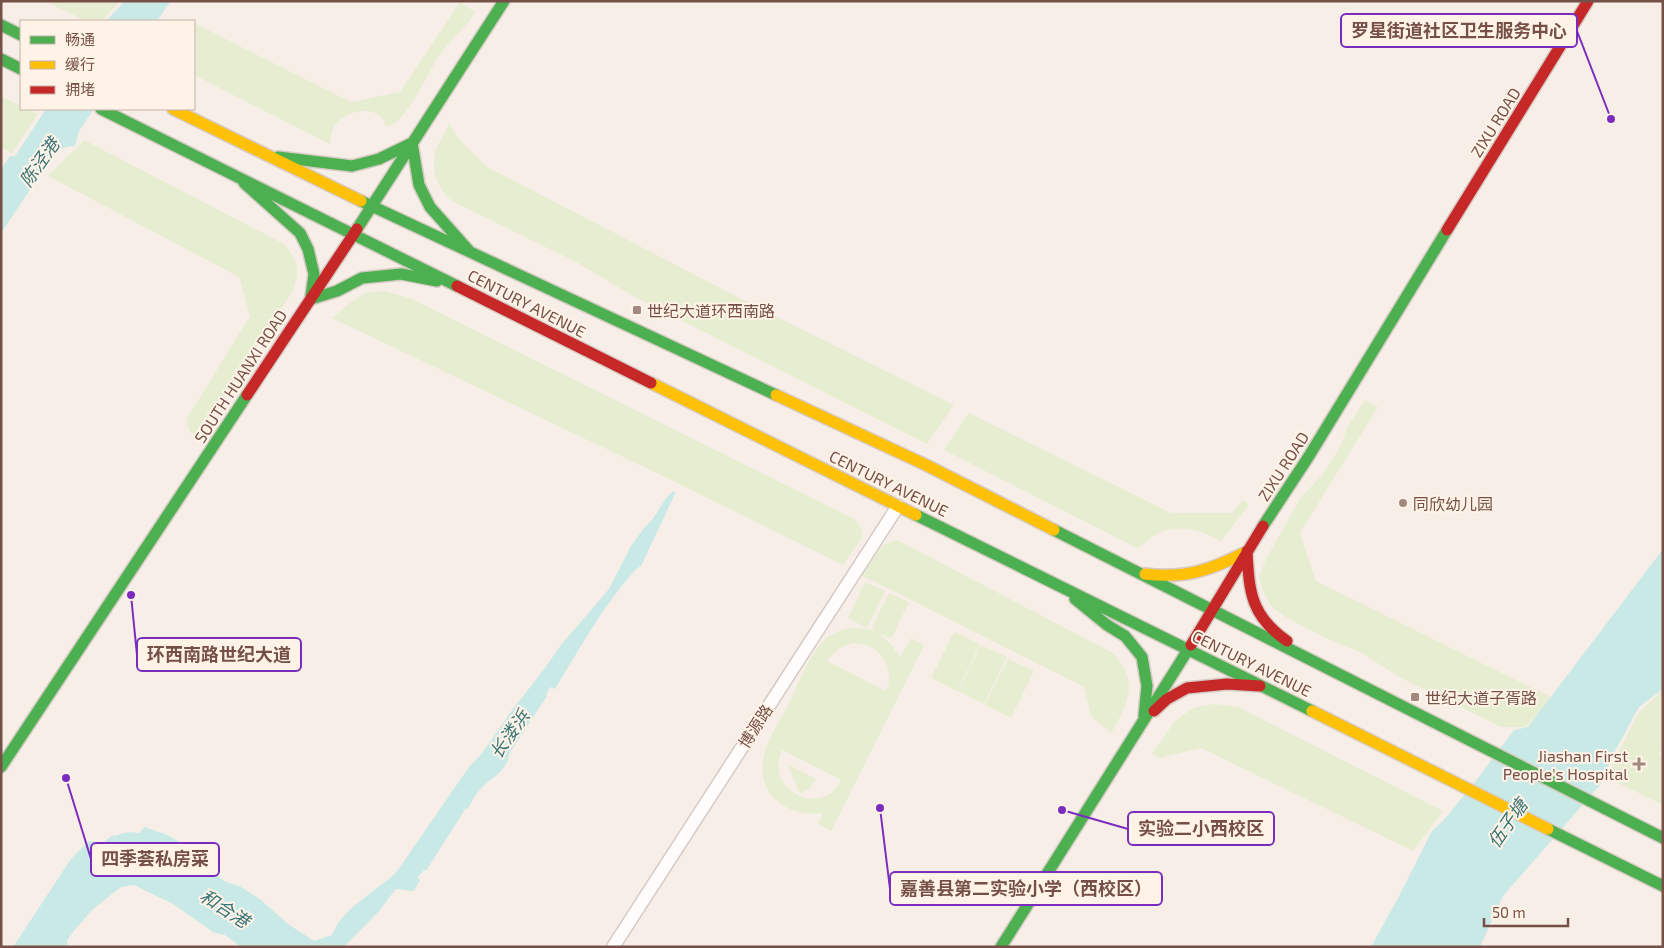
<svg xmlns="http://www.w3.org/2000/svg" width="1664" height="948" viewBox="0 0 1664 948" font-family="'Exo 2','Noto Sans SC',sans-serif">
  <style>
    .green { fill: #e6edd1; fill-rule: evenodd }
    .water { fill: #c9e9e7 }
    .lines { fill: none; stroke-linecap: round; stroke-linejoin: round }
    .street-casing { stroke: #d5cac5; stroke-width: 15 }
    .fast-casing { stroke: #d6cac4; stroke-width: 14 }
    .slow-casing { stroke: #d6cac4; stroke-width: 14 }
    .jam-casing { stroke: #d6cac4; stroke-width: 14 }
    .street { stroke: #fefdfb; stroke-width: 12 }
    .fast { stroke: #4caf50; stroke-width: 11 }
    .slow { stroke: #ffc107; stroke-width: 11 }
    .jam { stroke: #c62828; stroke-width: 11 }
    .poi-dot { fill: #a3887f; stroke: #fff3e8; stroke-width: 2 }
    .labels { text-anchor: middle; dominant-baseline: central; stroke-width: 4; stroke-linejoin: round; paint-order: stroke }
    .street-label { font-size: 16px; fill: #765047; stroke: #fff3e8 }
    .poi-label { font-size: 16px; fill: #765047; stroke: #fff3e8; text-anchor: start }
    .water-label { font-size: 18px; font-style: italic; fill: #377475; stroke: #fff3e8 }
    .leader { fill: none; stroke: #7b2cbf; stroke-width: 2 }
    .callout-dot { fill: #7b2cbf; stroke: #fff3e8; stroke-width: 2 }
    .callout { fill: #fff3e8; stroke: #7b2cbf; stroke-width: 2 }
    .callout-label { font-size: 18px; text-anchor: middle; font-weight: bold; fill: #765047 }
  </style>
  <rect width="100%" height="100%" fill="#f7efe7"/>
  <!-- green -->
  <path class="green" d="M45,1H120L102,21H86Z
    M460,2L475,12C467,27 453,37 443,50C429,68 408,123 386,127C385,124 383,119 381,117C368,105 345,113 335,125C331,131 331,138 330,144L194,75V23L351,102L400,92Z
    M1,96L21,106V109H27L38,114L12,153L1,148Z
    M449,124C461,143 474,156 491,169L757,307L954,405L927,444L635,297L576,262L452,201C437,189 430,168 436,150C439,141 445,133 449,124Z
    M84,140L284,244C299,260 300,271 293,291L198,437L190,432L186,420L250,316L239,277L48,176Z
    M385,291L412,299L856,520L863,532L861,539L843,565L665,477L332,318L351,302L368,292Z
    M1365,400L1378,407L1300,533L1316,581L1552,698L1526,727H1501L1399,677L1362,653L1326,638L1287,618L1272,607L1264,593L1259,577L1266,559L1301,497L1322,475L1331,462L1341,445L1347,427Z
    M969,413L1171,513H1232L1243,500L1249,505L1221,541C1202,530 1177,523 1157,534C1150,538 1144,544 1137,548L944,450Z
    M897,540L1113,653C1140,682 1128,703 1111,733L1091,716L1084,687L861,575L883,545Z
    M865,582L885,591L867,628L848,618Z
    M889,593L909,602L891,639L878,633L891,644L900,658L911,638L924,645L831,831L818,824L823,813C789,818 757,796 763,759C766,741 779,723 787,707C797,687 805,664 819,646C834,628 855,624 877,632L871,629ZM852,643C878,642 897,666 886,691L827,661L838,649ZM782,750L841,780C826,818 763,793 782,750Z
    M954,632L980,644L957,691L931,678Z
    M981,645L1007,657L984,704L958,691Z
    M1008,659L1034,671L1011,718L985,705Z
    M1663,690V747L1659,753L1663,755V805L1606,777L1639,712Z
    M1214,704L1238,707L1443,811L1413,851L1201,748L1159,758L1152,754L1175,721L1193,708Z
    M787,764L816,779L810,788L800,794Z"/>
  <!-- water -->
  <path class="water" d="M125,1H171L157,21H106Z
    M46,109H94L79,131L75,146L66,147L56,151L1,233V169L10,156H15Z
    M673,491L675,492L674,496L641,566C632,571 632,575 625,582C598,615 577,653 555,689L550,687L546,695L547,696L509,754C507,773 489,778 479,791C474,796 471,803 468,809L466,808L426,871L424,870L417,878L420,880L414,891L396,889L378,912L344,947H241L225,935L213,932L173,904L134,885L121,887L93,909L72,933L67,941L68,947H13L71,859L89,841L97,842L98,846L113,835L114,836L129,832L140,833L144,827L165,834L178,841L183,850L194,857L203,867L215,873L224,881L241,887L261,900L288,924L314,941L332,935L338,923L350,909L395,874L469,767L482,753L498,731L509,714L545,668L561,645L609,589L631,546L644,528L652,520L666,498Z
    M1663,549V689L1639,707L1615,751L1600,785L1503,896L1480,947H1371L1398,898L1432,831L1442,822L1475,782L1514,730L1528,727Z"/>
  <g class="lines">
    <!-- street casing -->
    <g class="street-casing">
      <path id="street" d="M613,947L898,506"/>
    </g>
    <!-- fast casing -->
    <g class="fast-casing">
      <path id="fast" d="M1,25L21,35
        M1,59L21,69
        M101,109L457,286
        M412,143L419,185L430,207L470,252
        M278,157L352,166L379,159L412,143
        M244,183L300,233L308,249L314,274L311,296
        M361,201L776,395
        M357,229L504,1
        M311,299L337,291L362,278L401,274L437,281
        M916,515L1312,711
        M1263,526L1309,456L1447,230
        M1054,530L1663,838
        M1075,599L1107,625L1125,636L1142,657L1147,686L1144,716
        M1,767L247,395
        M1548,829L1663,886
        M1001,947L1191,645"/>
    </g>
    <!-- slow casing -->
    <g class="slow-casing">
      <path id="slow" d="M173,109L361,201
        M651,383L916,515
        M776,395L926,465L1054,530
        M1145,574C1185,579 1211,570 1246,552
        M1312,711L1548,829"/>
    </g>
    <!-- jam casing -->
    <g class="jam-casing">
      <path id="jam" d="M1447,230L1588,1
        M457,286L651,383
        M247,395L357,229
        M1247,551C1249,592 1251,616 1287,641
        M1191,645L1263,526
        M1154,711L1167,699L1187,688L1227,684L1260,686"/>
    </g>
    <!-- street -->
    <use href="#street" class="street"/>
    <!-- fast -->
    <use href="#fast" class="fast"/>
    <!-- slow -->
    <use href="#slow" class="slow"/>
    <!-- jam -->
    <use href="#jam" class="jam"/>
  </g>
  <!-- markers -->
  <g class="poi-dot">
    <rect x="632" y="305" width="10" height="10" rx="2.5"/>
    <circle cx="1403" cy="503" r="5"/>
    <rect x="1410" y="692" width="10" height="10" rx="2.5"/>
    <path d="M1636.5 756.5h5v5h5v5h-5v5h-5v-5h-5v-5h5z"/>
  </g>
  <g class="labels">
    <!-- street labels -->
    <g class="street-label">
      <text transform="translate(1495 122) rotate(-58)">ZIXU ROAD</text>
      <text transform="translate(527 303) rotate(27)">CENTURY AVENUE</text>
      <text transform="translate(240 376) rotate(-57)">SOUTH HUANXI ROAD</text>
      <text transform="translate(1283 466) rotate(-57)">ZIXU ROAD</text>
      <text transform="translate(889 483) rotate(26)">CENTURY AVENUE</text>
      <text transform="translate(1252 663) rotate(26)">CENTURY AVENUE</text>
      <text transform="translate(755 726) rotate(-57)">博源路</text>
    </g>
    <!-- poi labels -->
    <g class="poi-label">
      <text x="647" y="310">世纪大道环西南路</text>
      <text x="1413" y="503">同欣幼儿园</text>
      <text x="1425" y="697">世纪大道子胥路</text>
      <text x="1628" y="755" text-anchor="end">Jiashan First<tspan x="1628" dy="18">People's Hospital</tspan></text>
    </g>
    <!-- water labels -->
    <g class="water-label">
      <text transform="translate(39 162) rotate(-55)">陈泾港</text>
      <text transform="translate(509 734) rotate(-55)">长溇浜</text>
      <text transform="translate(1507 823) rotate(-55)">伍子塘</text>
      <text transform="translate(225 908) rotate(33)">和合港</text>
    </g>
  </g>
  <!-- callouts -->
  <path class="leader" d="M1611 119L1577 31M131 595L137 655M1062 810L1128 829M66 778L91 859M880 808L890 889"/>
  <g class="callout-dot">
    <circle cx="1611" cy="119" r="5"/>
    <circle cx="131" cy="595" r="5"/>
    <circle cx="1062" cy="810" r="5"/>
    <circle cx="66" cy="778" r="5"/>
    <circle cx="880" cy="808" r="5"/>
  </g>
  <g class="callout">
    <rect x="1341" y="14" width="236" height="33" rx="5"/>
    <rect x="137" y="638" width="164" height="33" rx="5"/>
    <rect x="1128" y="812" width="146" height="33" rx="5"/>
    <rect x="91" y="843" width="128" height="33" rx="5"/>
    <rect x="890" y="872" width="272" height="33" rx="5"/>
  </g>
  <g class="callout-label">
    <text x="1459" y="37">罗星街道社区卫生服务中心</text>
    <text x="219" y="661">环西南路世纪大道</text>
    <text x="1201" y="835">实验二小西校区</text>
    <text x="155" y="865">四季荟私房菜</text>
    <text x="1026" y="895">嘉善县第二实验小学（西校区）</text>
  </g>
  <!-- border -->
  <rect width="1664" height="948" fill="none" stroke="#765047" stroke-width="5"/>
  <!-- legend -->
  <rect x="20" y="20" width="175" height="90" fill="#fff3e8" stroke="#c8b2a8"/>
  <rect x="30" y="36" width="25" height="8" fill="#4caf50" stroke="#c8b2a8"/>
  <text x="65" y="45" font-size="15" fill="#765047">畅通</text>
  <rect x="30" y="61" width="25" height="8" fill="#ffc107" stroke="#c8b2a8"/>
  <text x="65" y="70" font-size="15" fill="#765047">缓行</text>
  <rect x="30" y="86" width="25" height="8" fill="#c62828" stroke="#c8b2a8"/>
  <text x="65" y="95" font-size="15" fill="#765047">拥堵</text>
  <!-- scale -->
  <path d="M1484 918v8h84v-8" fill="none" stroke="#765047" stroke-width="2.5"/>
  <text x="1492" y="918" font-size="15" fill="#765047" stroke="#fff3e8" stroke-width="4" paint-order="stroke">50 m</text>
</svg>
